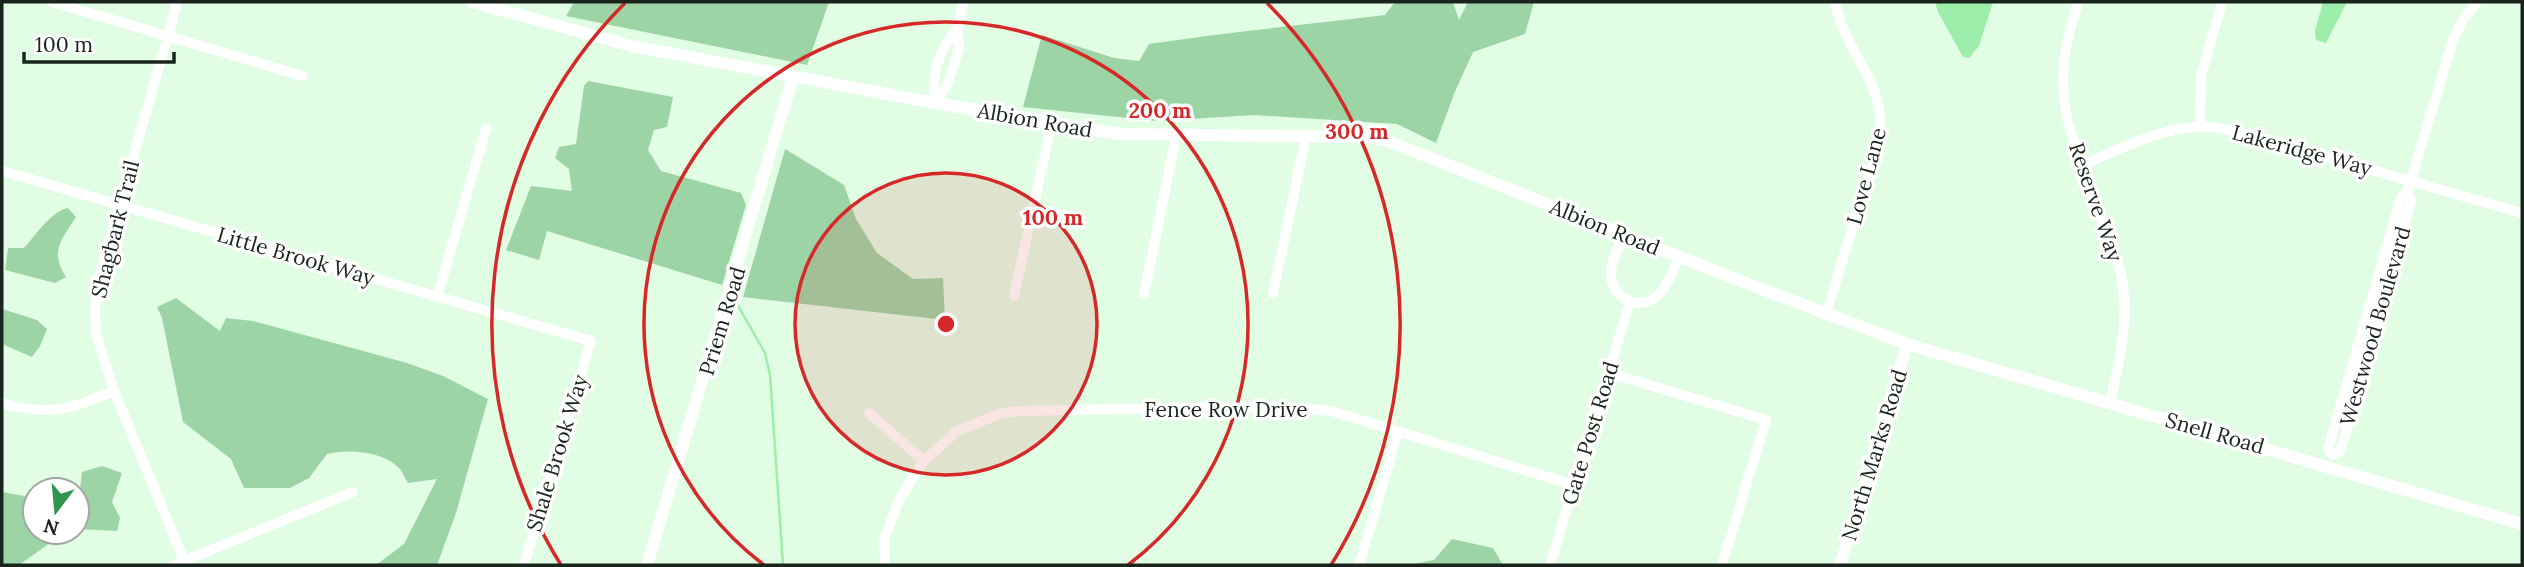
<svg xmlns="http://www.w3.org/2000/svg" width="2524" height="567" viewBox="0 0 2524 567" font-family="Lora,serif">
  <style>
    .green { fill: #9dd4a5 }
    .water { fill: #9deeab }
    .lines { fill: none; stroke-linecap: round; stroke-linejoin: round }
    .stream { stroke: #9deeab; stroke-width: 2.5 }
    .minor { stroke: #fff; stroke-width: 10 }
    .tertiary { stroke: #fff; stroke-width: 12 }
    .ring { fill: none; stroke: #d62828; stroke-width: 3.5 }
    .labels { text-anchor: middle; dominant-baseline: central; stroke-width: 7; stroke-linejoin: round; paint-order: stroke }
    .street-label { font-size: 21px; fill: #1a241c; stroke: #fff }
    .centre { fill: #d62828; stroke: #fff; stroke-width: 3.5 }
    .ring-label { font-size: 21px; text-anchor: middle; font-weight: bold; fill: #d62828; stroke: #fff; stroke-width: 7; stroke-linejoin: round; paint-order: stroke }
  </style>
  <rect width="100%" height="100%" fill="#e1fde4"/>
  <!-- green -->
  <path class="green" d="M578,2H829L807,65L566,16L573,4Z
    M1395,2H1453L1459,20L1468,2H1534L1525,34L1473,52L1454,94L1436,143L1397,124L1254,115L1157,121L1023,107L1042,35L1114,58L1139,61L1149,44C1227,32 1306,25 1385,15Z
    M588,81L673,97L667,127L654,130L648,150L661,171L741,193L746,205L722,285L547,231L539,260L506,250L531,186L572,191L569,169L555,158L559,147L576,144L584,86Z
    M785,149L844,185L856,219L877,253L913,279L943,278L945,320L743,297Z
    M68,208L76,217C62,239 49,251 66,277L55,283L5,270L8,248H24C37,234 49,213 68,208Z
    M176,298L220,331L226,318L253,321L407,363L443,376L488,399L456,513L437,565H376L404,544L437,479L408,483C405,478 402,471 399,468C382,451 348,449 327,454L309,478L290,488H244L231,459L183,422L162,318L157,307Z
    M2,309L37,320L47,329L40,346L32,357L2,344Z
    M102,466L122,473L112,502L120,518L117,531L77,529V500L79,499L82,472Z
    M2,492L35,498V532H63L57,534L46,546L19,565H2Z
    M1452,539L1493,548L1503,565H1409L1434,560Z"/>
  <!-- water -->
  <path class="water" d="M1935,2H1993L1979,46L1969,58L1963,57L1938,12Z
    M2323,2H2347L2326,43L2316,40L2315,31Z"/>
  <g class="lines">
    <!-- stream -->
    <path class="stream" d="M736,302L765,353L770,375L783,565"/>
    <!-- minor -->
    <path class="minor" d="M52,2L303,76
      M174,2L176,7L98,281L95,310L96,333L114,391L186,565
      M2078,2C2064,48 2057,81 2070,129L2121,273C2130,319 2120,359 2110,403
      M935,103L948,84L959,47L958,28L963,2
      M935,103C931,74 938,51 958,28
      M2200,127L2201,76L2222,2
      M2083,165C2117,150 2154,131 2192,127C2210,125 2228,130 2246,134L2522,213
      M2,171L591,341L524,565
      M2407,193L2411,201L2340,452L2333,455L2328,449L2401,198L2408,190L2454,37L2464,18L2477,2
      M1624,235C1619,246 1611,260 1611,272C1609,296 1638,313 1657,296C1668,286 1673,270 1679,257
      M1273,293L1306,137
      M1144,294L1176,137
      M1014,296L1052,122
      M437,297L486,129
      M1826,314L1878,145C1891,83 1845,57 1835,2
      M1609,373L1766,420L1722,565
      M2,403C48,417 71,409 114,391
      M869,413L924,461
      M174,565L353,492
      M885,565L884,539L900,498L924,461L957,431L1002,413L1020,411L1274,406L1331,411L1574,485
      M1359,565L1398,432
      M1550,565L1630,302"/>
    <!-- tertiary -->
    <path class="tertiary" d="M472,2L632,46L935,103L1120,134L1366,137L1388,141L1743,282L1907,344L2522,524
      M647,565L793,77
      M1840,565L1907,344"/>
  </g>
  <!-- distance rings -->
  <circle cx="946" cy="324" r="151" fill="#d62828" fill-opacity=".12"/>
  <g class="ring">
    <circle cx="946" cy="324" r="151"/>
    <path d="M764 565A302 302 0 1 1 1128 565"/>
    <path d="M561 565A454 454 0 0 1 625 3M1267 3A454 454 0 0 1 1331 565"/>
  </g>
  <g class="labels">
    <!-- street labels -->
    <g class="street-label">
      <text transform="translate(1035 120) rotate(10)">Albion Road</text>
      <text transform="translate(2302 150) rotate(15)">Lakeridge Way</text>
      <text transform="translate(1866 176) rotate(-75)">Love Lane</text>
      <text transform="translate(2096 202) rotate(71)">Reserve Way</text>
      <text transform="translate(1605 227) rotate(22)">Albion Road</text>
      <text transform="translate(115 229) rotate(-76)">Shagbark Trail</text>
      <text transform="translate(296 256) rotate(16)">Little Brook Way</text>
      <text transform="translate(722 321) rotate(-73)">Priem Road</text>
      <text transform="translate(2375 326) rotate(-74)">Westwood Boulevard</text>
      <text x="1226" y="409">Fence Row Drive</text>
      <text transform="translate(1590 433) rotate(-73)">Gate Post Road</text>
      <text transform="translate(2215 433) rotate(16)">Snell Road</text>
      <text transform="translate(557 453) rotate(-73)">Shale Brook Way</text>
      <text transform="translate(1874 455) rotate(-73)">North Marks Road</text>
    </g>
  </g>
  <circle cx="946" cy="324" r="10" class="centre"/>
  <g class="ring-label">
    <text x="1160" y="118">200 m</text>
    <text x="1357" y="139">300 m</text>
    <text x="1053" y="225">100 m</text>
  </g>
  <!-- border -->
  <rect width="2524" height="567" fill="none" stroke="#1a241c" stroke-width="7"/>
  <!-- north arrow -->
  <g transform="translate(56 511) rotate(196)"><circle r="33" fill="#ffffff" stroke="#a3a7a4" stroke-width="2"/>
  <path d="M0-5L12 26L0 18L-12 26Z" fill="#2f964d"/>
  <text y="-10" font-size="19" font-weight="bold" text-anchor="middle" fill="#1a241c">N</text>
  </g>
  <!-- scale -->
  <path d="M24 52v10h150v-10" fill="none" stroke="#1a241c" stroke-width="3.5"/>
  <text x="35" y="52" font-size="21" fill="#1a241c" stroke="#ffffff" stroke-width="5" paint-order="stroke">100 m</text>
</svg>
